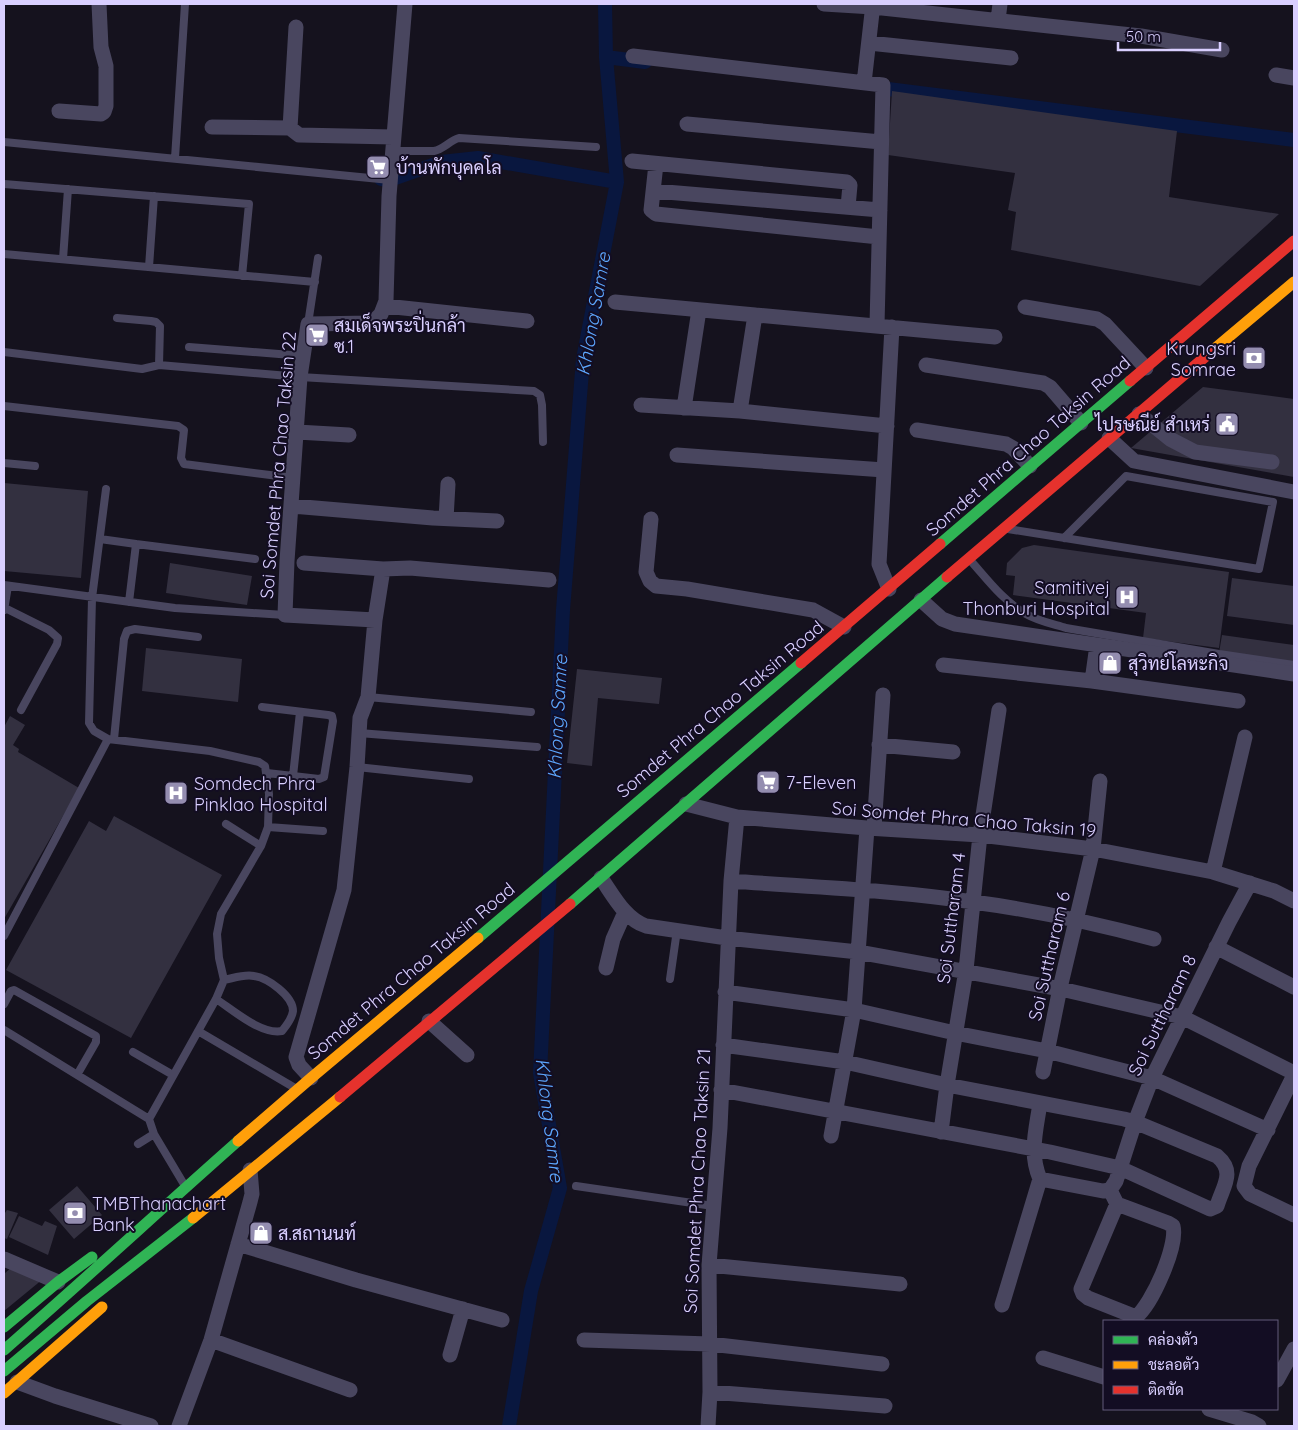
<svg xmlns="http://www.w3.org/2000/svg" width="1298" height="1430" viewBox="0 0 1298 1430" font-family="Quicksand,Sarabun,sans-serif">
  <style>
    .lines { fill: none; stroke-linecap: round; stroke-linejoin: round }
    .canal { stroke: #09173f; stroke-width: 14 }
    .building { fill: #333040 }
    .lane { stroke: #49465f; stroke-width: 8 }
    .street { stroke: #49465f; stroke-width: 15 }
    .fast { stroke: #30b455; stroke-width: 11 }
    .slow { stroke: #ff9f0a; stroke-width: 11 }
    .jam { stroke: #e5322d; stroke-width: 11 }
    .labels { text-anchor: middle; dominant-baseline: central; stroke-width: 4; stroke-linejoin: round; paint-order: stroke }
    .poi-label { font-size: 18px; fill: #d9cfff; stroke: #130d23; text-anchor: start }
    .street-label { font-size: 18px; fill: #d9cfff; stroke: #130d23 }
    .water-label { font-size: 19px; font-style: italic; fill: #5da7ff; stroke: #130d23 }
  </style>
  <rect width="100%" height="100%" fill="#15121e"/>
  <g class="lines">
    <!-- canal -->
    <path class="canal" d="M606,57L645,62
      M888,89L1294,140
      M381,179L390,180L441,162L478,158L617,182
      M509,1426L531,1291L560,1188L540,1073L563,610L583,359L617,182L606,57L605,4"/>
  </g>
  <!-- building -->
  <path class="building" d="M892,91L1177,131L1169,197L1279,214L1200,286L1011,250L1016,212L1008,210L1015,173L888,155Z
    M1203,387L1294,399V477L1131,448Z
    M4,483L88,491L81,578L4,571Z
    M1034,545L1229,572L1219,648L1143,638L1146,613L1013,595L1015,576L1006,575L1007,563L1022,548Z
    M170,563L252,576L247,605L166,593Z
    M1232,578L1294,586V625L1227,616Z
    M1222,635L1294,645V663L1219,653Z
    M146,648L242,659L238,702L142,691Z
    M577,669L662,678L659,704L598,698L592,766L567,763Z
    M10,716L25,725L13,745L19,749L18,752L79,788L4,919V727Z
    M114,816L222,875L131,1038L6,970L89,821L106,831Z
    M77,1186L102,1215L74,1239L49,1210Z
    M7,1210L18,1213L7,1239L4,1238V1213H5Z
    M19,1216L42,1226L45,1221L57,1226L48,1255L9,1237Z
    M13,1266L43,1279L4,1311V1274Z"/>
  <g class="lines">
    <!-- lane -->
    <path class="lane" d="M4,142L390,180
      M392,151H434C444,149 449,141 459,138L596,147
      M175,158L185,4
      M4,184L249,204L242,276
      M4,254L315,282
      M63,259L68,189
      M149,267L154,196
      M117,318L151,321L156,322L160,326L159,365
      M308,324L318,258
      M189,347L304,356
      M4,352L142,369L159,365L300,377L534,391L540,395L542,405L543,442
      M4,406L178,426L184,430L181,458L184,464L294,478
      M4,463L35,466
      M106,489L92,598L89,723L94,731L108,739L210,751L259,762L265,766L269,794L268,827L261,846L221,914L217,934L219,958L224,980L216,999L149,1119
      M1008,529L1259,569L1273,502L1126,476L1064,538
      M100,539L136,544L129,602
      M136,544L255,559
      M970,560C987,579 1003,601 1026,614C1038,621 1053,624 1066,628L1219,654L1294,665
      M4,585L175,608L285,615
      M5,608L49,630L58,638L57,644L21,710
      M4,610L8,586
      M368,697L531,712
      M262,707L328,715L332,716L333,721L324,777L319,779L267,773
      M359,733L537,747
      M114,739L124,639L127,631L135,629L198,637
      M357,767L469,779
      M293,776L300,712
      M226,824L261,846
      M268,827L323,831
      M4,936L108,739
      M670,979L677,930
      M216,999C233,1010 261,1035 282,1031C286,1026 292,1019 293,1011C293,996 268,978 254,976C244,974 234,978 224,980
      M4,1004L11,991L14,990L96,1036V1042L77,1075
      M4,1030L149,1119L154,1134L185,1186
      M198,1031L295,1088
      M133,1052L173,1075
      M138,1144L154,1134
      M576,1186L713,1206"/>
    <!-- street -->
    <path class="street" d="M824,4L873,7L1141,36L1222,50
      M998,20L1000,4
      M296,27L290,128L299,135L393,137
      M869,43L1011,58
      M633,56L883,85L877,325
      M1276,75L1294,78
      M864,83L873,4
      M59,111L101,114L104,112L106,106V66L101,47L99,4
      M687,124L881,142
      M212,127L290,128
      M632,161L847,182L850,185L848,207
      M656,164L651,210L656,214L879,237
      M654,191L880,210
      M615,302L995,337
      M385,306L527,321
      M1025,307L1097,319L1105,324L1146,368
      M926,365L1043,383L1050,387L1081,423
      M641,405L740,411L887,426
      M684,408L699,310
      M740,411L755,315
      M1139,414L1170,439L1195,452L1272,462
      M917,430L1006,444L1013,448L1030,466
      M297,432L349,435
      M1109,438L1134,461L1294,492
      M677,455L884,470
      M292,506L433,518L497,521
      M446,519L448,484
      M651,519L646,572L650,581L656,586L687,589L813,610L844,627
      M304,563L383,569L410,568L549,580
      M889,589L879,564L892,327
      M921,600L942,619L955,624L1294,674
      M375,620L285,615L287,561L300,377L308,324L372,323L381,314L386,301L389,196L405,4
      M943,665L1092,681L1238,701
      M1092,681L1097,645
      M879,745L953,752
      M686,804L737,817L867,828L980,835L1093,849L1213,872L1274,891L1294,901
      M874,828L883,695
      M1213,872L1245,737
      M601,878C613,895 625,919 646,926L727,938L858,952L1061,989L1182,1017L1294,1073
      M731,881C811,887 893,890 973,902C1034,910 1094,923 1154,939
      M1216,947L1294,987
      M606,968L613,939L625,912
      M725,992L854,1010L955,1033L1047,1051L1152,1078L1268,1130
      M429,1021L467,1055
      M1043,1072L1060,988L1093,849L1100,781
      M1294,1075L1249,1166L1244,1186L1250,1194L1294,1215
      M311,1078L299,1065L296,1057L344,890L357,767L360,718L368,697L375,620L383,569
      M721,1090L1050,1152L1120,1168L1210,1209L1217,1206C1223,1186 1236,1172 1217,1156L1135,1122L1124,1119L947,1085L845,1062L723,1045
      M1040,1103C1036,1131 1029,1153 1040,1179L1103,1191L1110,1190L1116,1181L1135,1122L1152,1078L1229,922L1250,883
      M941,1132L947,1085L966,970L980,835L999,710
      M831,1136L854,1010L867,828
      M1110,1190L1117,1204L1081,1289L1083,1294L1088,1298L1136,1317C1152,1304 1178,1246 1173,1226L1168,1223L1117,1204
      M238,1244L356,1280L502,1320
      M4,1259L58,1282
      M709,1265L900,1284
      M1002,1305L1040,1179
      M211,1340L350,1390
      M584,1340L710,1344L882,1364
      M450,1355L463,1309
      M1043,1358L1104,1377
      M1277,1380L1294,1349
      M17,1382L55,1396L151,1426
      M710,1392L885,1406
      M1209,1409L1252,1422L1259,1426
      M179,1426L211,1340L250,1202L252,1194L250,1170
      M708,1426L710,1392L709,1265L720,1128L731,881L737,817"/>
    <!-- fast -->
    <path class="fast" d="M940,544L1130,381
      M570,904L947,577
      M478,938L801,663
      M4,1327L58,1282L92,1257
      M4,1350C83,1281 160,1210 238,1141
      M4,1371L87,1301L193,1218"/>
    <!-- slow -->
    <path class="slow" d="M1212,351L1294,282
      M238,1141L311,1078L478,938
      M193,1218L340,1097
      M4,1393L102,1307"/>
    <!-- jam -->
    <path class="jam" d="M1130,381L1294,241
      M947,577L1212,351
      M801,663L940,544
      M340,1097L570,904"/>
  </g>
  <!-- icons -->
  <defs>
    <g id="supermarket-square" transform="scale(1.25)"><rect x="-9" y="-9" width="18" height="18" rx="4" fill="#948db0" stroke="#130d23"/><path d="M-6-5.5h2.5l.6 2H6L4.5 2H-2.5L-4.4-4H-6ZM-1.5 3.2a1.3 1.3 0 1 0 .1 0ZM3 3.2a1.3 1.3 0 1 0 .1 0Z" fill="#fff"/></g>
    <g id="bank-square" transform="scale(1.25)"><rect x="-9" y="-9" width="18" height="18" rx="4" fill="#948db0" stroke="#130d23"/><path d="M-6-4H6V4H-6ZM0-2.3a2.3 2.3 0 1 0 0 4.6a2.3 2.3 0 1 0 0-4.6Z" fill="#fff"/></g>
    <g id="civic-square" transform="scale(1.25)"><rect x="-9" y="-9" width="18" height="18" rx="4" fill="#948db0" stroke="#130d23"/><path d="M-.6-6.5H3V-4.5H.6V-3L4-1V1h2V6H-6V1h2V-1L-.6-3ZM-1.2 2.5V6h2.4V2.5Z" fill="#fff"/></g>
    <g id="hospital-square" transform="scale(1.25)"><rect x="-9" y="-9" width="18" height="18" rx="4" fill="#948db0" stroke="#130d23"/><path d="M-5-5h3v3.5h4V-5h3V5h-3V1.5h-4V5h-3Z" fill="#fff"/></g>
    <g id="shop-square" transform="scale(1.25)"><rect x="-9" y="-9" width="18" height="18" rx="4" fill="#948db0" stroke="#130d23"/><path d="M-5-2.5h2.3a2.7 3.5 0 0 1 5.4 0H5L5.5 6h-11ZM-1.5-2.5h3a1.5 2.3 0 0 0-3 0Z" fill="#fff"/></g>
  </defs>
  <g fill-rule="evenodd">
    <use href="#supermarket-square" x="378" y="167"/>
    <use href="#supermarket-square" x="317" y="335"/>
    <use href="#bank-square" x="1254" y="358"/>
    <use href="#civic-square" x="1227" y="424"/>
    <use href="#hospital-square" x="1127" y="597"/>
    <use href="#shop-square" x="1110" y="663"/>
    <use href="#supermarket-square" x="768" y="782"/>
    <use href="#hospital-square" x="176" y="793"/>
    <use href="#bank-square" x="75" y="1213"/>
    <use href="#shop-square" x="261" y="1233"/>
  </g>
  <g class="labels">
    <!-- poi labels -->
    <g class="poi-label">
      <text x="396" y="167">บ้านพักบุคคโล</text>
      <text x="334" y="325">สมเด็จพระปิ่นกล้า<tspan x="334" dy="21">ซ.1</tspan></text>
      <text x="1236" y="348" text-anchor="end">Krungsri<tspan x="1236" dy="21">Somrae</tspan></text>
      <text x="1210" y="424" text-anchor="end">ไปรษณีย์ สำเหร่</text>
      <text x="1110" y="587" text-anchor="end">Samitivej<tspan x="1110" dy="21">Thonburi Hospital</tspan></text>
      <text x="1128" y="663">สุวิทย์โลหะกิจ</text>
      <text x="786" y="782">7-Eleven</text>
      <text x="194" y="783">Somdech Phra<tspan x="194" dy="21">Pinklao Hospital</tspan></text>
      <text x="92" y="1203">TMBThanachart<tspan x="92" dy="21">Bank</tspan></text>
      <text x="278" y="1233">ส.สถานนท์</text>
    </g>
    <!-- street labels -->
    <g class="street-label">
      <text transform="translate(1028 446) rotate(-41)">Somdet Phra Chao Taksin Road</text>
      <text transform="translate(278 465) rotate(-85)">Soi Somdet Phra Chao Taksin 22</text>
      <text transform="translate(720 709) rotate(-40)">Somdet Phra Chao Taksin Road</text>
      <text transform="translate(964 819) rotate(5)">Soi Somdet Phra Chao Taksin 19</text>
      <text transform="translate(951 918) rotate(-83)">Soi Suttharam 4</text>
      <text transform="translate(1049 956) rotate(-77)">Soi Suttharam 6</text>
      <text transform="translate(411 971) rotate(-40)">Somdet Phra Chao Taksin Road</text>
      <text transform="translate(1162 1015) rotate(-64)">Soi Suttharam 8</text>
      <text transform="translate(697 1181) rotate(-87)">Soi Somdet Phra Chao Taksin 21</text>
    </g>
    <!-- water labels -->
    <g class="water-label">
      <text transform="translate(593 314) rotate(-80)">Khlong Samre</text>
      <text transform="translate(557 717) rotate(-87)">Khlong Samre</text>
      <text transform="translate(550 1120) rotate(83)">Khlong Samre</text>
    </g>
  </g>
  <!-- border -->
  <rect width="1298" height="1430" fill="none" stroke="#d9cfff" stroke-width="10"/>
  <!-- legend -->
  <rect x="1103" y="1320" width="175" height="90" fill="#130d23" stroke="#625b7b"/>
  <rect x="1113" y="1336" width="25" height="8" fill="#30b455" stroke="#625b7b"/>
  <text x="1148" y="1345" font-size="15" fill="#d9cfff">คล่องตัว</text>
  <rect x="1113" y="1361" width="25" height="8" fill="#ff9f0a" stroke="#625b7b"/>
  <text x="1148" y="1370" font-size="15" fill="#d9cfff">ชะลอตัว</text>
  <rect x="1113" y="1386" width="25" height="8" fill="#e5322d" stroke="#625b7b"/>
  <text x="1148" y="1395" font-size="15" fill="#d9cfff">ติดขัด</text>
  <!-- scale -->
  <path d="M1118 42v8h102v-8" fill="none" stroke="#d9cfff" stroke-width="2.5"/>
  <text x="1126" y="42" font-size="15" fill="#d9cfff" stroke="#130d23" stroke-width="4" paint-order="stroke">50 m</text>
</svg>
